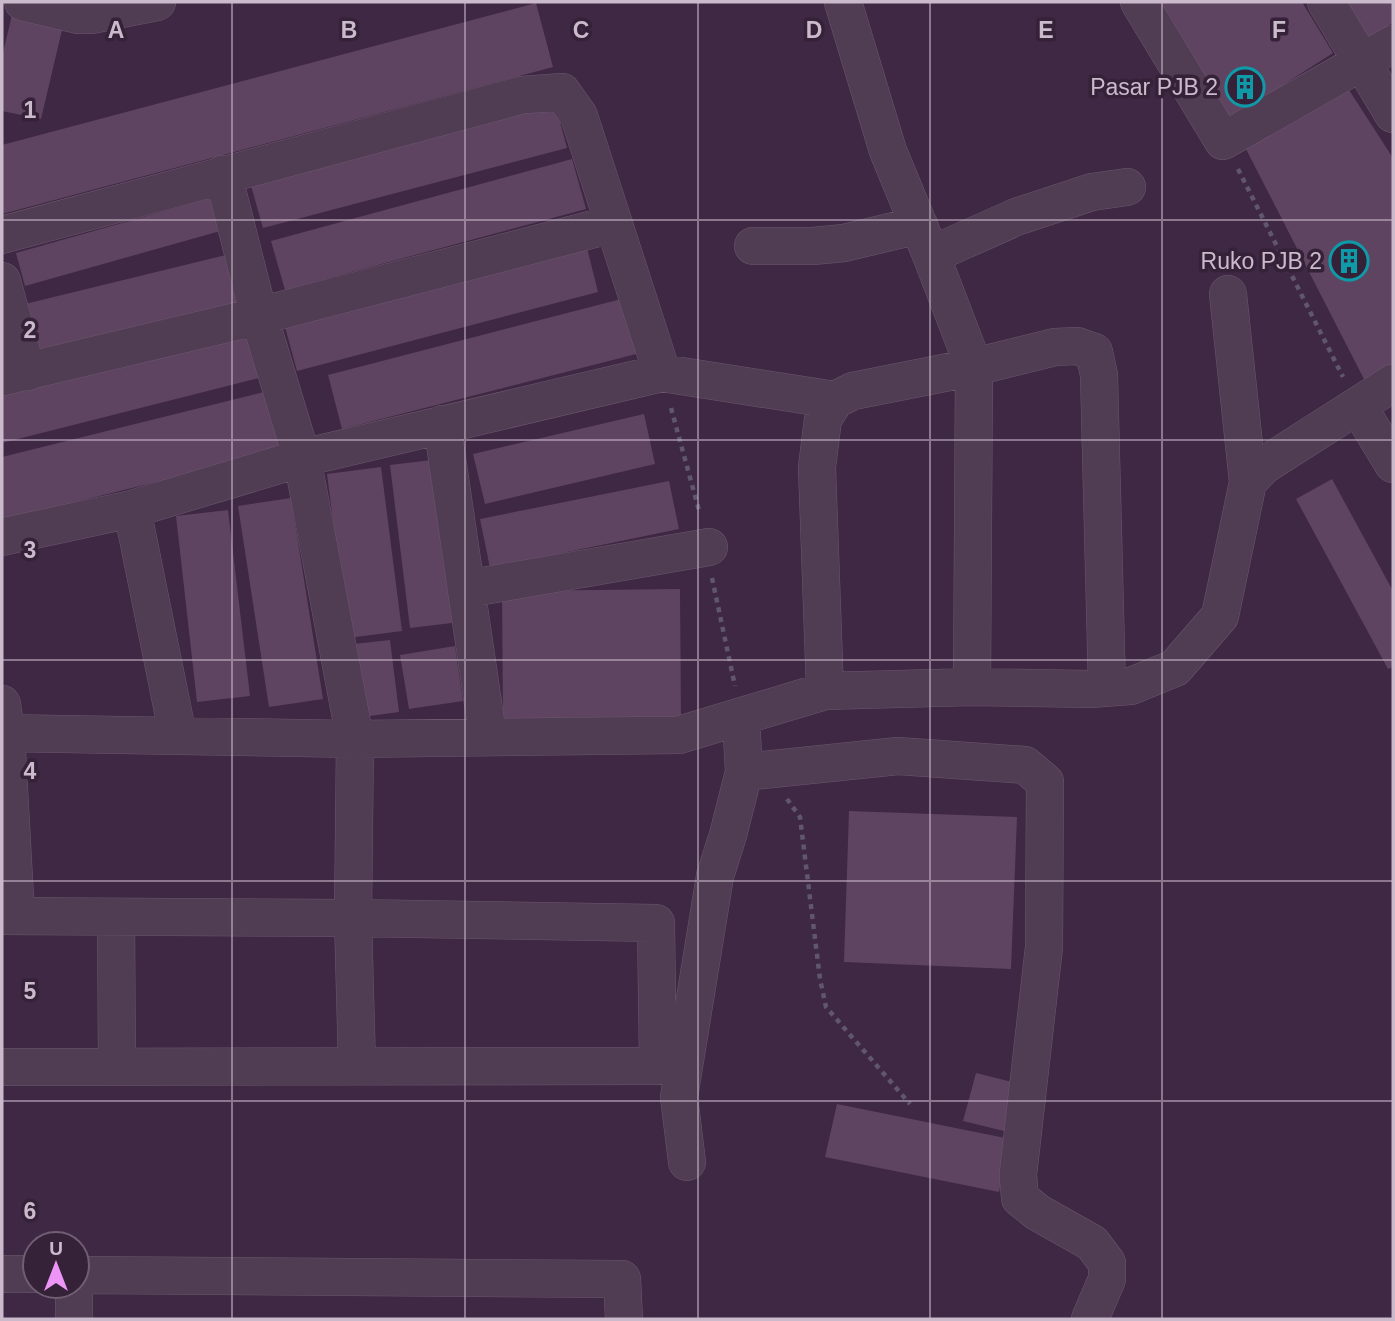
<svg xmlns="http://www.w3.org/2000/svg" width="1395" height="1321" viewBox="0 0 1395 1321" font-family="Arial,sans-serif">
  <style>
    .building { fill: #5f4462 }
    .lines { fill: none; stroke-linecap: round; stroke-linejoin: round }
    .minor-casing { stroke: #6b586d; stroke-width: 38 }
    .path { stroke: #60566e; stroke-width: 4.5; stroke-dasharray: 5 5; stroke-linecap: butt }
    .minor { stroke: #503c53; stroke-width: 37 }
    .grid { fill: none; stroke: #cbbacc; stroke-width: 2; stroke-opacity: 0.55 }
    .labels { text-anchor: middle; dominant-baseline: central; stroke-width: 7; stroke-linejoin: round; paint-order: stroke }
    .poi-label { font-size: 23px; fill: #cbbacc; stroke: #352138; text-anchor: end }
    .grid-label { font-size: 23px; text-anchor: middle; font-weight: bold; fill: #cbbacc; stroke: #352138; stroke-width: 7; stroke-linejoin: round; paint-order: stroke }
  </style>
  <rect width="100%" height="100%" fill="#3f2843"/>
  <!-- building -->
  <path class="building" d="M15,2L66,13L41,119L2,111V57Z
    M1160,2H1302L1333,53L1228,120Z
    M1346,2H1393V23L1368,38Z
    M536,3L553,67L2,214V145Z
    M1349,90L1393,158V365L1366,383L1246,149Z
    M553,95L567,148L263,228L248,175Z
    M572,159L586,209L285,290L271,241Z
    M221,195L231,228L25,286L16,253Z
    M586,244L598,292L297,371L284,323Z
    M234,253L247,303L33,355L21,305Z
    M629,297L644,352L342,429L328,375Z
    M251,328L263,377L2,443V390Z
    M272,390L287,450L2,520V457Z
    M644,414L655,464L485,504L473,454Z
    M440,459L460,622L410,628L390,465Z
    M381,467L402,631L348,638L327,474Z
    M1332,479L1393,591V667L1388,669L1296,499Z
    M669,481L679,529L490,568L480,519Z
    M291,498L323,699L269,707L238,506Z
    M228,510L250,696L197,702L176,516Z
    M680,589L681,720L503,721L502,591Z
    M390,640L399,712L363,717L354,644Z
    M455,646L463,701L409,709L400,655Z
    M849,811L1017,817L1011,969L844,962Z
    M976,1073L1020,1084L1008,1132L963,1121Z
    M837,1104L1010,1139L999,1192L825,1157Z"/>
  <g class="lines">
    <!-- minor casing -->
    <g class="minor-casing">
      <path id="minor" d="M23,2L78,15H91L157,2
        M843,2L888,151L931,255L974,367L972,687
        M1139,2L1223,141L1393,44
        M1326,2L1393,114
        M223,174L259,316L302,458L355,739L353,918L357,1066
        M2,235L522,95L562,92L579,116L662,373
        M753,246H813L844,243L919,225
        M931,255L1016,217L1092,192L1127,187
        M2,281L27,372
        M2,377L259,316L613,224
        M1358,406L1393,464
        M442,424L488,737
        M1248,482L1263,466L1393,383
        M132,509L178,736
        M2,537L132,509L302,458L662,373L835,400
        M466,589L709,547
        M825,691L817,467L823,419L835,400L853,391L974,367L1055,347L1077,346L1094,352L1099,375L1107,688
        M2,704L6,733L16,916
        M2,733L355,739L679,735L825,691L972,687L1090,689L1131,686L1175,668L1220,616L1248,482L1228,294
        M744,772L898,756L1025,765L1045,782L1044,947L1018,1175L1020,1198L1037,1212L1092,1243L1107,1263V1279L1090,1319
        M2,916L353,918L656,923L658,1066L2,1067
        M116,917L117,1066
        M687,1162L679,1097L715,876L728,835L744,772L741,718
        M2,1274H35
        M77,1275L622,1279L624,1319
        M74,1319V1286"/>
    </g>
    <!-- path -->
    <path class="path" d="M1238,169L1343,377
      M671,408L700,514
      M712,578L735,686
      M787,799L800,817L820,979L826,1007L910,1104"/>
    <!-- minor -->
    <use href="#minor" class="minor"/>
  </g>
  <!-- grid -->
  <path class="grid" d="M232,2V1319M465,2V1319M698,2V1319M930,2V1319M1162,2V1319M2,220H1393M2,440H1393M2,660H1393M2,881H1393M2,1101H1393"/>
  <!-- icons -->
  <defs>
    <g id="building-ring" transform="scale(2.0125)"><circle r="9.5" fill="#352138" stroke="#0f9aa8" stroke-width="1.5"/><path d="M-4-6H4V6H1V3H-1V6H-4ZM-2.5-4.3h1.7v1.8h-1.7ZM.8-4.3h1.7v1.8H.8ZM-2.5-1h1.7V.8h-1.7ZM.8-1h1.7V.8H.8Z" fill="#0f9aa8"/></g>
  </defs>
  <g fill-rule="evenodd">
    <use href="#building-ring" x="1245" y="87"/>
    <use href="#building-ring" x="1349" y="261"/>
  </g>
  <g class="labels">
    <!-- poi labels -->
    <g class="poi-label">
      <text x="1218" y="87">Pasar PJB 2</text>
      <text x="1322" y="261">Ruko PJB 2</text>
    </g>
  </g>
  <g class="grid-label">
    <text x="116" y="38">A</text>
    <text x="349" y="38">B</text>
    <text x="581" y="38">C</text>
    <text x="814" y="38">D</text>
    <text x="1046" y="38">E</text>
    <text x="1279" y="38">F</text>
    <text x="30" y="118">1</text>
    <text x="30" y="338">2</text>
    <text x="30" y="558">3</text>
    <text x="30" y="779">4</text>
    <text x="30" y="999">5</text>
    <text x="30" y="1219">6</text>
  </g>
  <!-- border -->
  <rect width="1395" height="1321" fill="none" stroke="#cbbacc" stroke-width="7"/>
  <!-- north arrow -->
  <g transform="translate(56 1265)"><circle r="33" fill="#352138" stroke="#715e73" stroke-width="2"/>
  <path d="M0-5L12 26L0 18L-12 26Z" fill="#ed95f6"/>
  <text y="-10" font-size="19" font-weight="bold" text-anchor="middle" fill="#cbbacc">U</text>
  </g>
</svg>
